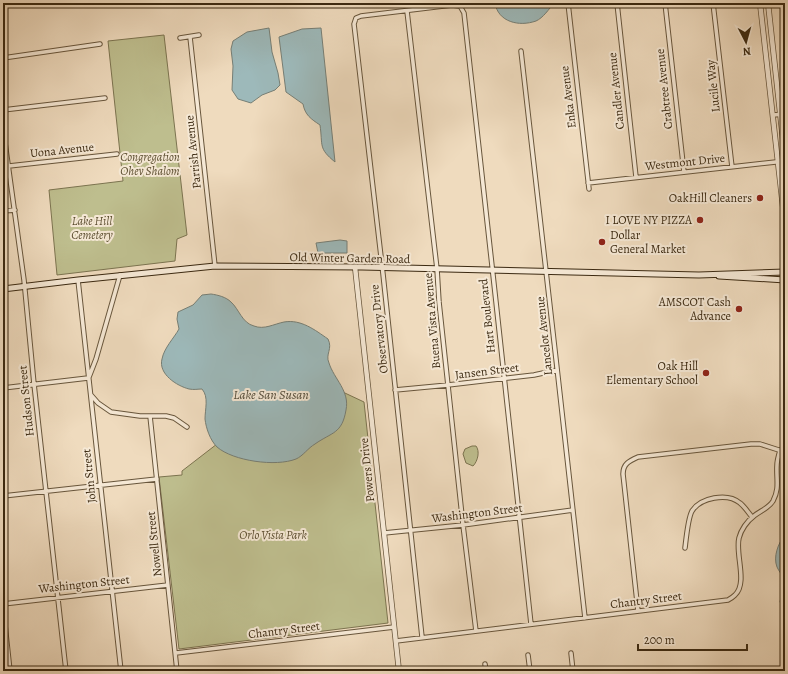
<svg xmlns="http://www.w3.org/2000/svg" width="788" height="674" viewBox="0 0 788 674" font-family="Alegreya,serif">
  <style>
    .green { fill: #bebe8e; stroke: #7c7450 }
    .water { fill: #9db9ba; stroke: #767f76 }
    .lines { fill: none; stroke-linecap: round; stroke-linejoin: round }
    .minor-casing { stroke: #68563c; stroke-width: 5.5 }
    .tertiary-casing { stroke: #68563c; stroke-width: 6 }
    .secondary-casing { stroke: #3b2911; stroke-width: 7 }
    .minor { stroke: #f5e8d5; stroke-width: 3.5 }
    .tertiary { stroke: #f5e8d5; stroke-width: 4.5 }
    .secondary { stroke: #f5e8d5; stroke-width: 5 }
    .poi-dot { fill: #8f2418; stroke: #f5e8d5; stroke-width: 1.5 }
    .labels { text-anchor: middle; dominant-baseline: central; stroke-width: 4; stroke-linejoin: round; paint-order: stroke }
    .street-label { font-size: 12px; fill: #3b2911; stroke: #f5e8d5 }
    .park-label { font-size: 12px; font-style: italic; fill: #5c4e30; stroke: #f5e8d5 }
    .poi-label { font-size: 12px; fill: #3b2911; stroke: #f5e8d5; text-anchor: end }
    .water-label { font-size: 13px; font-style: italic; fill: #544d3b; stroke: #f5e8d5 }
  </style>
  <rect width="100%" height="100%" fill="#efdbbe"/>
  <filter id="stains"><feTurbulence type="fractalNoise" baseFrequency=".005" numOctaves="4"/><feColorMatrix values="0 0 0 0 .2 0 0 0 0 .09 0 0 0 0 .02 0 0 0 .5 -.17"/></filter>
  <radialGradient id="worn" r=".72"><stop offset=".6" stop-color="#630" stop-opacity="0"/><stop offset="1" stop-color="#630" stop-opacity=".3"/></radialGradient>
  <!-- green -->
  <path class="green" d="M164,35L187,235L177,239L175,261L57,275L49,190L123,181L108,41Z
    M330,386L364,402L388,623L179,649L159,477L182,475V471L239,427Z
    M472,446H476C480,451 478,461 473,466L466,463L463,454L465,449Z"/>
  <!-- water -->
  <path class="water" d="M495,3H554C549,9 543,18 536,21C519,27 498,22 495,3Z
    M269,28L272,52L278,73L280,85L275,90L262,95L251,103L238,99L232,90L233,66L231,49L233,41L247,32Z
    M321,28L335,162C318,148 323,146 320,125C311,119 305,115 303,104L286,92L279,37L302,29Z
    M340,240L347,241V253H318L316,243Z
    M211,294C218,295 226,297 231,302C239,309 242,323 254,326C264,330 274,324 284,322C301,319 315,330 328,339C333,349 325,354 329,363C334,379 350,391 346,410C342,434 332,432 315,444C308,448 303,456 296,459C276,467 233,461 217,447C210,440 206,428 205,419C205,409 209,397 202,389C198,389 194,390 189,389C177,386 158,374 162,359C164,348 174,338 179,329L177,319L178,312L193,305L202,295Z
    M785,535V609L780,602C781,596 784,587 784,581C783,575 779,572 777,567C773,557 778,543 785,535Z"/>
  <g class="lines">
    <!-- minor casing -->
    <g class="minor-casing">
      <path id="minor" d="M568,3L589,189
        M617,3L636,177
        M665,3L684,172
        M713,3L732,167
        M407,11L437,269L439,302L463,525L476,631
        M190,37L215,266
        M180,38L199,35
        M521,51C544,240 563,429 585,618
        M3,58L100,44
        M3,110L105,98
        M773,115L785,114
        M3,128L24,280L34,384L66,671
        M9,166L117,154
        M588,183L785,161
        M3,211L15,210
        M78,280L121,671
        M89,377L96,359L120,275
        M3,388L88,378
        M395,390L448,385L534,375L557,370
        M91,395L98,403L111,412L140,416H166L174,418L187,427
        M150,416L177,671
        M3,496L157,479
        M384,533L463,525L573,510
        M685,548C686,540 688,518 692,511C700,498 727,492 740,503C744,506 748,512 752,517
        M3,604L168,585
        M3,606L10,671
        M638,611L623,474C623,464 629,461 638,457L751,444H760L785,452
        M422,637L383,274L354,24L356,18L361,16L452,5L460,6L464,13L496,302L531,624
        M396,641L728,600C730,599 733,597 735,595C748,583 735,554 739,538C741,530 747,521 754,516C760,511 769,508 773,501C780,488 776,478 777,465C777,460 779,455 780,450
        M176,653L394,627
        M571,653L573,671
        M528,655L530,671
        M485,664L486,671
        M441,669L442,671
        M385,671L399,669"/>
    </g>
    <!-- tertiary casing -->
    <g class="tertiary-casing">
      <path id="tertiary" d="M760,3L785,225
        M768,3L785,158
        M355,267L399,671"/>
    </g>
    <!-- secondary casing -->
    <g class="secondary-casing">
      <path id="secondary" d="M719,276L785,280
        M3,289L78,280L215,266L362,267L699,275L785,272"/>
    </g>
    <!-- minor -->
    <use href="#minor" class="minor"/>
    <!-- tertiary -->
    <use href="#tertiary" class="tertiary"/>
    <!-- secondary -->
    <use href="#secondary" class="secondary"/>
  </g>
  <!-- markers -->
  <g class="poi-dot">
    <circle cx="760" cy="198" r="4"/>
    <circle cx="700" cy="220" r="4"/>
    <circle cx="602" cy="242" r="4"/>
    <circle cx="739" cy="309" r="4"/>
    <circle cx="706" cy="373" r="4"/>
  </g>
  <g class="labels">
    <!-- street labels -->
    <g class="street-label">
      <text transform="translate(713 86) rotate(-96)">Lucile Way</text>
      <text transform="translate(664 89) rotate(-96)">Crabtree Avenue</text>
      <text transform="translate(616 91) rotate(-96)">Candler Avenue</text>
      <text transform="translate(568 97) rotate(-97)">Enka Avenue</text>
      <text transform="translate(62 150) rotate(-6)">Uona Avenue</text>
      <text transform="translate(193 152) rotate(-96)">Parrish Avenue</text>
      <text transform="translate(685 162) rotate(-6)">Westmont Drive</text>
      <text transform="translate(350 258) rotate(1)">Old Winter Garden Road</text>
      <text transform="translate(487 316) rotate(-96)">Hart Boulevard</text>
      <text transform="translate(432 321) rotate(-95)">Buena Vista Avenue</text>
      <text transform="translate(379 329) rotate(-96)">Observatory Drive</text>
      <text transform="translate(544 336) rotate(-96)">Lancelot Avenue</text>
      <text transform="translate(487 371) rotate(-7)">Jansen Street</text>
      <text transform="translate(26 401) rotate(-96)">Hudson Street</text>
      <text transform="translate(367 470) rotate(-96)">Powers Drive</text>
      <text transform="translate(89 476) rotate(-96)">John Street</text>
      <text transform="translate(477 513) rotate(-7)">Washington Street</text>
      <text transform="translate(154 544) rotate(-96)">Nowell Street</text>
      <text transform="translate(84 584) rotate(-6)">Washington Street</text>
      <text transform="translate(646 600) rotate(-7)">Chantry Street</text>
      <text transform="translate(284 630) rotate(-7)">Chantry Street</text>
    </g>
    <!-- park labels -->
    <g class="park-label">
      <text x="150" y="157">Congregation<tspan x="150" dy="14">Ohev Shalom</tspan></text>
      <text x="92" y="221">Lake Hill<tspan x="92" dy="14">Cemetery</tspan></text>
      <text x="273" y="535">Orlo Vista Park</text>
    </g>
    <!-- poi labels -->
    <g class="poi-label">
      <text x="752" y="198">OakHill Cleaners</text>
      <text x="692" y="220">I LOVE NY PIZZA</text>
      <text x="610" y="235" text-anchor="start">Dollar<tspan x="610" dy="14">General Market</tspan></text>
      <text x="731" y="302">AMSCOT Cash<tspan x="731" dy="14">Advance</tspan></text>
      <text x="698" y="366">Oak Hill<tspan x="698" dy="14">Elementary School</tspan></text>
    </g>
    <!-- water labels -->
    <g class="water-label">
      <text x="271" y="394">Lake San Susan</text>
    </g>
  </g>
  <!-- margin -->
  <rect width="788" height="674" fill="none" stroke="#efdbbe" stroke-width="16"/>
  <rect x="4" y="4" width="780" height="666" fill="none" stroke="#3b2911" stroke-width="2"/>
  <rect x="8" y="8" width="772" height="658" fill="none" stroke="#3b2911"/>
  <!-- north arrow -->
  <g transform="translate(746 42) rotate(174)" stroke="#f5e8d5" stroke-width="3" paint-order="stroke">
  <path d="M0-3L7 15L0 10L-7 15Z" fill="#3b2911"/>
  <text y="-6" font-size="11" font-weight="bold" text-anchor="middle" fill="#3b2911">N</text>
  </g>
  <!-- scale -->
  <path d="M638 644v6h109v-6" fill="none" stroke="#3b2911" stroke-width="2"/>
  <text x="644" y="644" font-size="12" fill="#3b2911" stroke="#f5e8d5" stroke-width="3" paint-order="stroke">200 m</text>
  <rect width="100%" height="100%" filter="url(#stains)"/>
  <rect width="100%" height="100%" fill="url(#worn)"/>
</svg>
